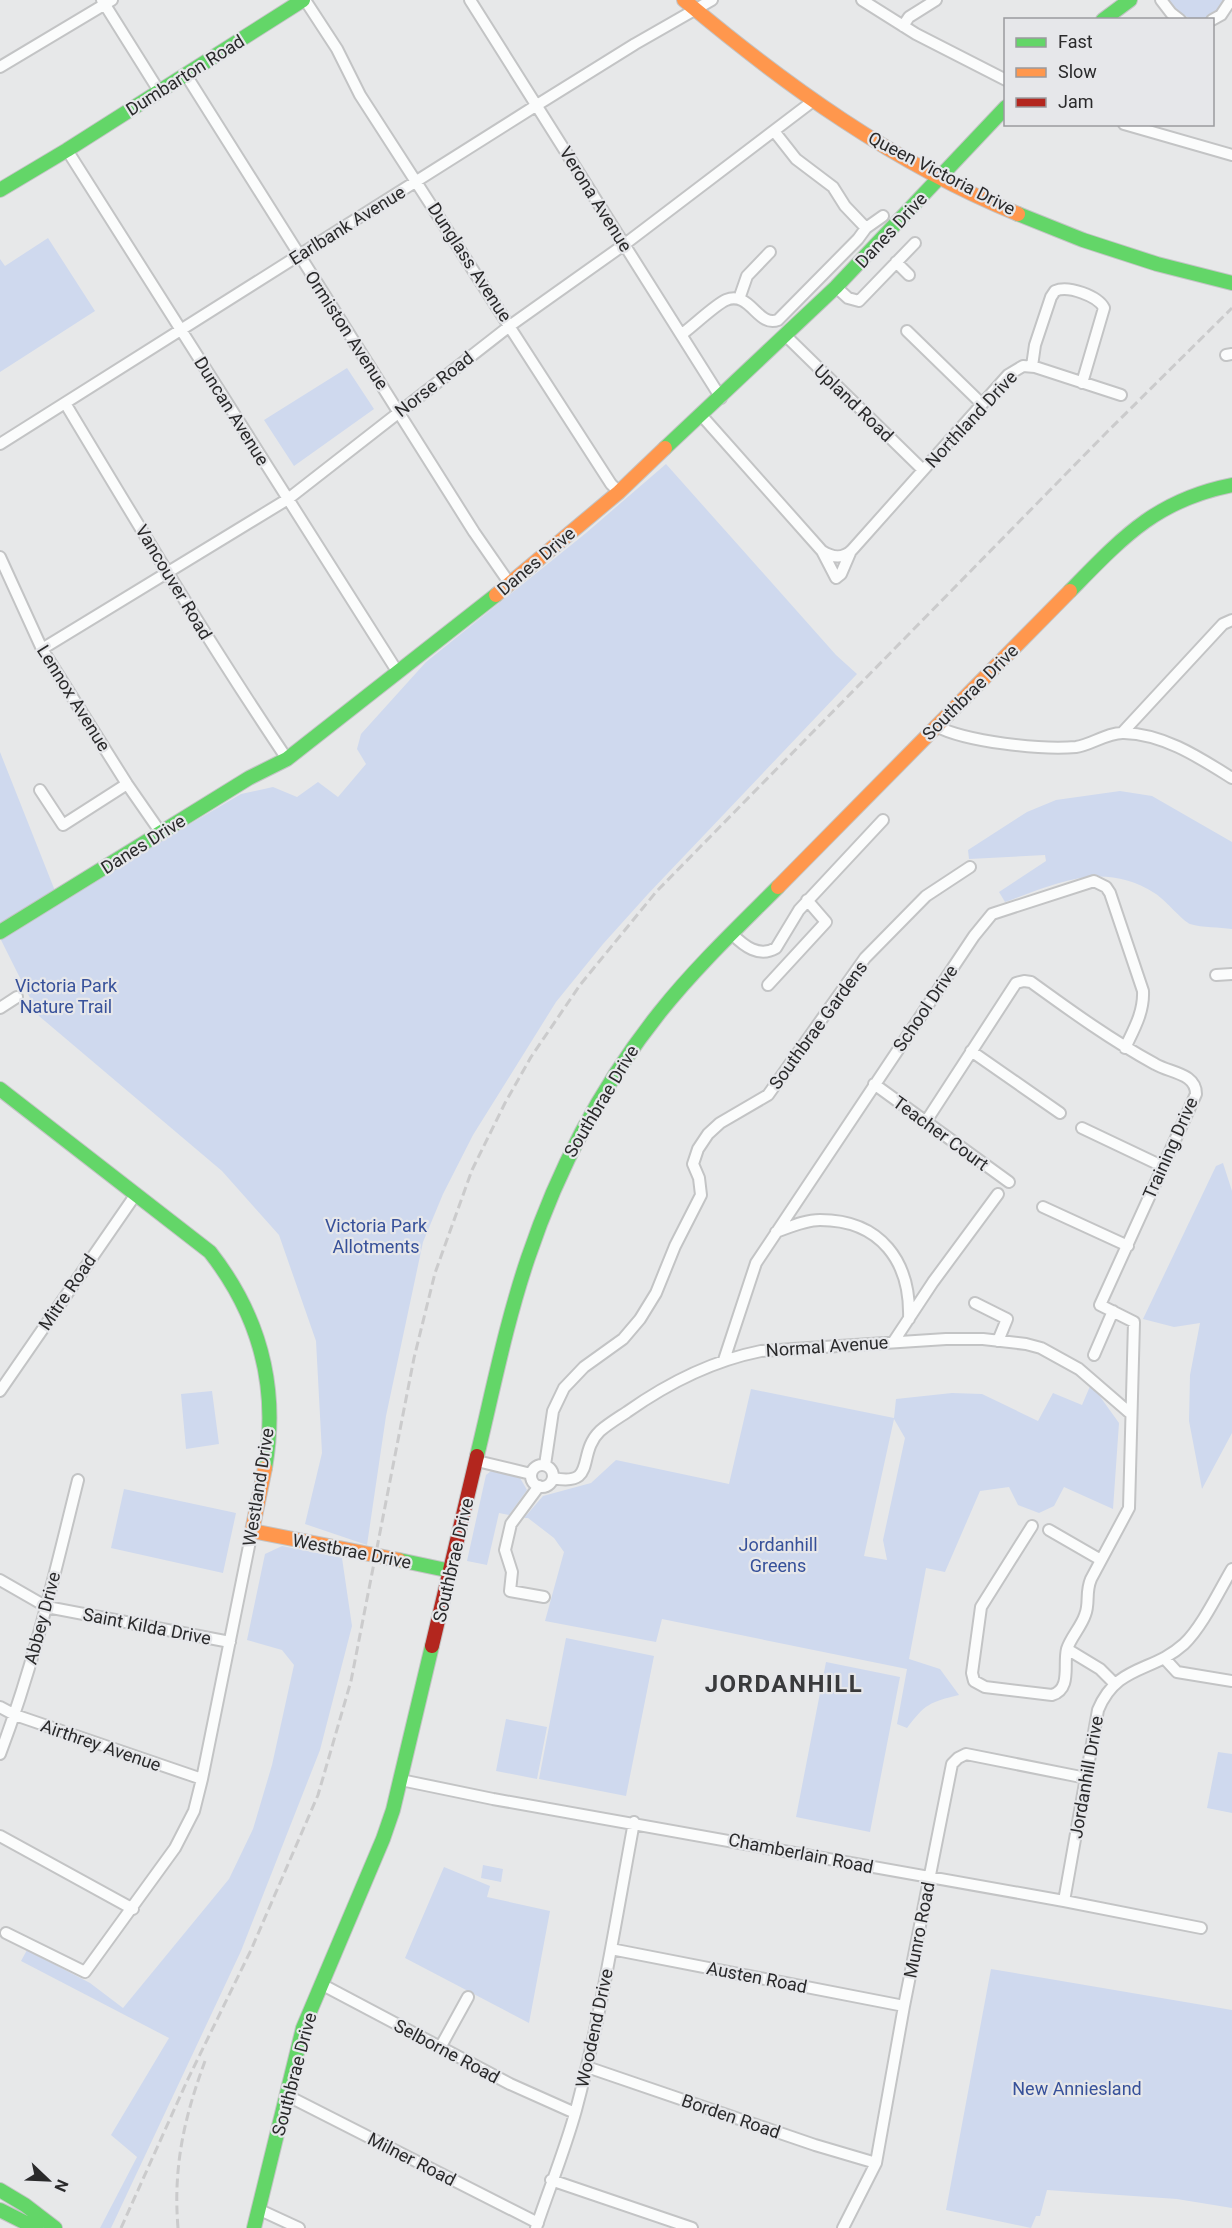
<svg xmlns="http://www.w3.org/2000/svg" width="1232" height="2228" viewBox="0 0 1232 2228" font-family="Roboto,sans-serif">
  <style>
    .green { fill: #cfd9ee; fill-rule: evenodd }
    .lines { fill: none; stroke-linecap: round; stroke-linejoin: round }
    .street-casing { stroke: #c3c4c5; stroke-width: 14 }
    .fast-casing { stroke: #c3c4c5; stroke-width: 16 }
    .slow-casing { stroke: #c3c4c5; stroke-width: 16 }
    .jam-casing { stroke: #c3c4c5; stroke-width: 16 }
    .street { stroke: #fbfcfc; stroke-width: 10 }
    .fast { stroke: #63d668; stroke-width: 14 }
    .slow { stroke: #ff974d; stroke-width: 14 }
    .jam { stroke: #b3261e; stroke-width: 14 }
    .rail { stroke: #cbcbcc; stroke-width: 3; stroke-dasharray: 9 4.5; stroke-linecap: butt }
    .slow-bridge-casing { stroke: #c3c4c5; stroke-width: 16; stroke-linecap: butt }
    .slow-bridge { stroke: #ff974d; stroke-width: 14 }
    .labels { text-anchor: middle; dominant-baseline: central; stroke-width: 4.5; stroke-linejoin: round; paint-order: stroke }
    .street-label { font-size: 18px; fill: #2a2a2b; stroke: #e6e7ea }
    .park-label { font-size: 18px; fill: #37519a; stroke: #e6e7ea }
    .district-label { font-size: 24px; font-weight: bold; letter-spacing: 1.5px; fill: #393a3c; stroke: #e6e7ea }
  </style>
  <rect width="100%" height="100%" fill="#e7e8e9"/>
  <!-- green -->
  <path class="green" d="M1167,0H1227C1209,27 1185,24 1167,0Z
    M48,238L95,311L0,372V259L5,266Z
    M347,368L374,409L294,466L264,420Z
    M666,464L836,655L857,674L648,894L603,944L556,1002L473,1135L443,1194L423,1242L386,1416L367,1545L305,1524L322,1453L316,1341L279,1235L222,1171L39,1016L0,938V752L59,901L241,794L273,787L297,797L318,782L338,797L366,764L357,749L361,734L426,662L586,533Z
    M1120,791L1152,796L1232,842V929C1219,927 1203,928 1190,924C1183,921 1165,900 1156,894C1103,860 1058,883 1005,902L999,892L1046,861L1045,855L969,859L968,850L1027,812L1056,800Z
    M1223,1163L1232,1191V1433L1202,1489L1189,1421L1190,1375L1200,1323L1174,1327L1143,1319L1216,1166Z
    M1091,1384L1119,1423L1113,1509L1064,1487L1054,1506L1039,1513L1018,1505L1009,1487L980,1491L945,1572L926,1568L909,1659L940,1669L959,1695C930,1702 925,1704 907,1728L897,1724L907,1669L662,1619L656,1642L545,1621L564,1552L554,1538L528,1518H524L543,1496L591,1483L616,1460L729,1484L751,1389L894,1418L896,1399L952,1393L982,1394L1038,1421L1053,1393L1082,1405ZM894,1419L905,1438L883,1540L887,1560L864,1556Z
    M212,1391L219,1444L186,1449L181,1394Z
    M491,1471L520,1478L527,1490L509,1515L499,1513L487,1565L467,1561L486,1475Z
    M124,1489L236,1513L223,1573L111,1548Z
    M282,1546L342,1558L352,1626L320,1750L241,1951L111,2228H100L137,2157L111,2135L169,2038L21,1961L27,1950L90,1983L123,2008L229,1879L253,1829L272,1765L294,1665L282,1650L247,1640L265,1554Z
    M566,1638L654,1656L626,1796L539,1779Z
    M826,1662L900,1677L870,1832L796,1817Z
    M506,1719L547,1727L537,1779L496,1771Z
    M1218,1752L1232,1754V1813L1207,1808Z
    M483,1865L503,1869L501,1882L481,1878Z
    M444,1867L490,1886L487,1897L550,1911L529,2023L405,1958Z
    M991,1969L1232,2010V2208L1177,2199L1047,2190L1040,2216H1036L1031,2228L946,2210Z"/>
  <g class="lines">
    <!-- street casing -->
    <g class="street-casing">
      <path id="street" d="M102,0L159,91
        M305,0L337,49L360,95L611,484L619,492
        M470,0L721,398
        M862,0L916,34L1006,80
        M1161,0L1171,13L1180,20
        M1212,20L1221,15L1231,0
        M903,26L909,17L936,0
        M0,67L112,0
        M186,75L474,532L510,584
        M1124,124L1232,155
        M774,131L796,159L833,187L845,206L866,228
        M67,150L397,671
        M896,262L909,275
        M836,287L848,298L859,301L915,243
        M739,299L747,276L770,252
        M907,331L982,404
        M682,334C692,327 716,304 726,300C750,290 758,328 778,320L858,239L866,228L883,216
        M786,336L923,470
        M1226,355L1232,354
        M1032,366L1035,345L1051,297L1055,291C1068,285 1098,296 1104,308L1082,383
        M65,403C137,523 209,643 287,759
        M702,416L822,551C833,558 843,559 852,550L1008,375L1023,366L1035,367L1121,395
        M0,444L537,105L635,44L712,0
        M822,551L836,578L841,574L850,553
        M0,557L42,649L127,784L161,833
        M42,649L288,499L511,325L625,244L813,101
        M936,726C966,742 1042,750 1076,747C1091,745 1108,732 1124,733C1164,734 1200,758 1232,778
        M1122,733L1223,624L1232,620
        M40,790L63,825L127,784
        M732,934C744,946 759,958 776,948L799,910L883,820
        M1216,975L1232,974
        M768,985L826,922L807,900
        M0,1008L17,997
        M971,1051L1060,1113
        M874,1084L1009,1182
        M925,1123L1016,983L1024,981L1031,982C1071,1011 1111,1040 1155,1064C1170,1073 1196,1073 1196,1094L1100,1305L1134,1322L1129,1508L1091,1579C1085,1593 1090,1603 1085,1615C1081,1627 1071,1637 1067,1649C1063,1664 1072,1689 1052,1695L985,1687L974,1681L972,1673L981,1607L1032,1526
        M1082,1128L1162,1166
        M1043,1207L1128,1246
        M776,1232C790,1227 805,1220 820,1220C881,1220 911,1262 909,1319
        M975,1303L1007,1319L998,1341
        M894,1341L933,1282L998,1194
        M1094,1355L1113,1311
        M724,1360L756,1263L974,936L992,914L1094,881L1106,887L1110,893L1143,991C1144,1012 1134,1029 1125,1048
        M0,1391L136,1194
        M477,1461L531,1474
        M545,1465L553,1411L564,1388L584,1367L623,1339L640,1319L656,1293L675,1246L701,1195L699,1178L693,1164L698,1149L708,1134L720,1123L768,1095L865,958L926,896L970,867
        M531 1476a11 11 0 1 1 22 0a11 11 0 1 1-22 0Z
        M553,1478C598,1487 576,1454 600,1431C608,1424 618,1418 627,1412C668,1383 711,1361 761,1351L946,1339H983L1026,1344L1041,1348L1079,1369L1131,1414
        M539,1486L511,1524L505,1550L512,1572L510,1591L544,1597
        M1049,1530L1101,1560
        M0,1580L47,1607L230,1642
        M1067,1649L1100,1669L1115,1684
        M1165,1659L1177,1672L1232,1681
        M0,1707L15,1715L202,1779
        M0,1754C34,1665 55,1572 78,1480
        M401,1780L493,1799L1064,1901L1201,1928
        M0,1836L133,1909
        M1064,1901L1098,1710C1117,1664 1152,1673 1184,1644C1202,1627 1219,1591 1232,1569
        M6,1933L85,1972L175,1848L194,1811L202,1779L252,1531
        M611,1949L904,2006
        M321,1984L510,2084L575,2113
        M441,2046L468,1997
        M587,2067L815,2145L876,2163
        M286,2095L538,2223
        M551,2180L692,2228
        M260,2210L299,2228
        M536,2228C549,2189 565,2150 576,2110C601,2016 616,1919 634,1822
        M843,2228L876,2163L904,2006L952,1764L958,1758L966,1754L1086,1778"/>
    </g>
    <!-- fast casing -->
    <g class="fast-casing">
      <path id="fast" d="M1103,20L1130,0
        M0,190L67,150L303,0
        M1018,214L1083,240L1157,264L1232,283
        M665,448L836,287L1006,107
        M1070,591C1122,538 1156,500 1232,485
        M0,932L249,778L287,759L496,595
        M0,1089L210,1252C260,1316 279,1388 265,1468
        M477,1456C493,1390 506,1323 528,1258C558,1169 601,1086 660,1012C696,967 738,927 778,887
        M399,1560L451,1571
        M0,2190L25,2205L55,2228
        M0,2210L36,2228
        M254,2228L303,2028L383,1839L393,1810L432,1646"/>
    </g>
    <!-- slow casing -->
    <g class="slow-casing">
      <path id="slow" d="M684,0C785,85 895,164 1018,214
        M496,595L619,492L665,448
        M778,887L1070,591
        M265,1468L252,1531L334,1547"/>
    </g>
    <!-- jam casing -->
    <g class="jam-casing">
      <path id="jam" d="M432,1646L477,1456"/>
    </g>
    <!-- street -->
    <use href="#street" class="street"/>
    <!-- fast -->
    <use href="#fast" class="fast"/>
    <!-- slow -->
    <use href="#slow" class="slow"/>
    <!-- jam -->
    <use href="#jam" class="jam"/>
    <!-- rail -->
    <path class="rail" d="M121,2228L187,2081L251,1950L318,1795L351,1681L414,1358L435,1273L472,1170L505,1103L531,1057L580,985L656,892L1107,432L1232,308
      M178,2228C173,2167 184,2118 205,2061"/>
    <!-- slow-bridge casing -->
    <g class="slow-bridge-casing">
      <path id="slow-bridge" d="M334,1547L399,1560"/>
    </g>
    <!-- slow-bridge -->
    <use href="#slow-bridge" class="slow-bridge"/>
  </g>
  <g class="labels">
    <!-- street labels -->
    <g class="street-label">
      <text transform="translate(185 75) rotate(-32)">Dumbarton Road</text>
      <text transform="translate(942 173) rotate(27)">Queen Victoria Drive</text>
      <text transform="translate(596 199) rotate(58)">Verona Avenue</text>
      <text transform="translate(347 225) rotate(-32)">Earlbank Avenue</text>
      <text transform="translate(891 230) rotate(-47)">Danes Drive</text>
      <text transform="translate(470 262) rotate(57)">Dunglass Avenue</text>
      <text transform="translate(347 330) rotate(57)">Ormiston Avenue</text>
      <text transform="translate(434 384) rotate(-38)">Norse Road</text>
      <text transform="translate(854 403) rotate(44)">Upland Road</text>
      <text transform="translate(232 411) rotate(58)">Duncan Avenue</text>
      <text transform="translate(971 419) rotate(-47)">Northland Drive</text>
      <text transform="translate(536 561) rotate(-40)">Danes Drive</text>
      <text transform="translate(174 582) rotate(59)">Vancouver Road</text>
      <text transform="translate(970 692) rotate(-45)">Southbrae Drive</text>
      <text transform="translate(74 698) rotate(58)">Lennox Avenue</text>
      <text transform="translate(143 844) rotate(-32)">Danes Drive</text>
      <text transform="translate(925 1008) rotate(-56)">School Drive</text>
      <text transform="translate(818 1025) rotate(-54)">Southbrae Gardens</text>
      <text transform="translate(601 1101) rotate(-59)">Southbrae Drive</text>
      <text transform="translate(941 1133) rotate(36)">Teacher Court</text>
      <text transform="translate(1170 1148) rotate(-66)">Training Drive</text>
      <text transform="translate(67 1292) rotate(-56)">Mitre Road</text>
      <text transform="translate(827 1346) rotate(-4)">Normal Avenue</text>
      <text transform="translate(258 1487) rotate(-81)">Westland Drive</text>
      <text transform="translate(352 1551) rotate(11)">Westbrae Drive</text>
      <text transform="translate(453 1560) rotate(-77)">Southbrae Drive</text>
      <text transform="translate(42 1618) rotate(-75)">Abbey Drive</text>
      <text transform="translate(147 1626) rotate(11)">Saint Kilda Drive</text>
      <text transform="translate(101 1745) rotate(19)">Airthrey Avenue</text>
      <text transform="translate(1086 1777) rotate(-80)">Jordanhill Drive</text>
      <text transform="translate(801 1853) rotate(11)">Chamberlain Road</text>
      <text transform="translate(919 1930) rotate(-79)">Munro Road</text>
      <text transform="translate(757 1977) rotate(11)">Austen Road</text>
      <text transform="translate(594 2028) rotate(-78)">Woodend Drive</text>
      <text transform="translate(447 2051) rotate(28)">Selborne Road</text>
      <text transform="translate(294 2074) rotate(-75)">Southbrae Drive</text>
      <text transform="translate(731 2116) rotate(19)">Borden Road</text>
      <text transform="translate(412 2159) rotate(27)">Milner Road</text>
    </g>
    <!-- park labels -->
    <g class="park-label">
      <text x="66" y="985">Victoria Park<tspan x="66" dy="21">Nature Trail</tspan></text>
      <text x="376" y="1225">Victoria Park<tspan x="376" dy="21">Allotments</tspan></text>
      <text x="778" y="1544">Jordanhill<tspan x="778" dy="21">Greens</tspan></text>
      <text x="1077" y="2088">New Anniesland</text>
    </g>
    <!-- district labels -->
    <g class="district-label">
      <text x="784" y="1684">JORDANHILL</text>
    </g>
  </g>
  <!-- legend -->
  <rect x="1004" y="18" width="210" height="108" fill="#e6e7ea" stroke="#9b9b9e" stroke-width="1.5"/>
  <rect x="1016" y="38" width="30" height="9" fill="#63d668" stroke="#9b9b9e" stroke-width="1.5"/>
  <text x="1058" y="48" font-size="18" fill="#2a2a2b">Fast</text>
  <rect x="1016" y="68" width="30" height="9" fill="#ff974d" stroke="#9b9b9e" stroke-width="1.5"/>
  <text x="1058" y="78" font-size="18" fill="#2a2a2b">Slow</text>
  <rect x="1016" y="98" width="30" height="9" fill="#b3261e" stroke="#9b9b9e" stroke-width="1.5"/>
  <text x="1058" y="108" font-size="18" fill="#2a2a2b">Jam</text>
  <!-- north arrow -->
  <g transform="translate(48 2180) rotate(113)" stroke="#e6e7ea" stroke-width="4.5" paint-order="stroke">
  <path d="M0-4.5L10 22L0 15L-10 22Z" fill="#2a2a2b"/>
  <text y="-9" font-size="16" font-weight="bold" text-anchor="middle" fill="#2a2a2b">N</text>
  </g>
</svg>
